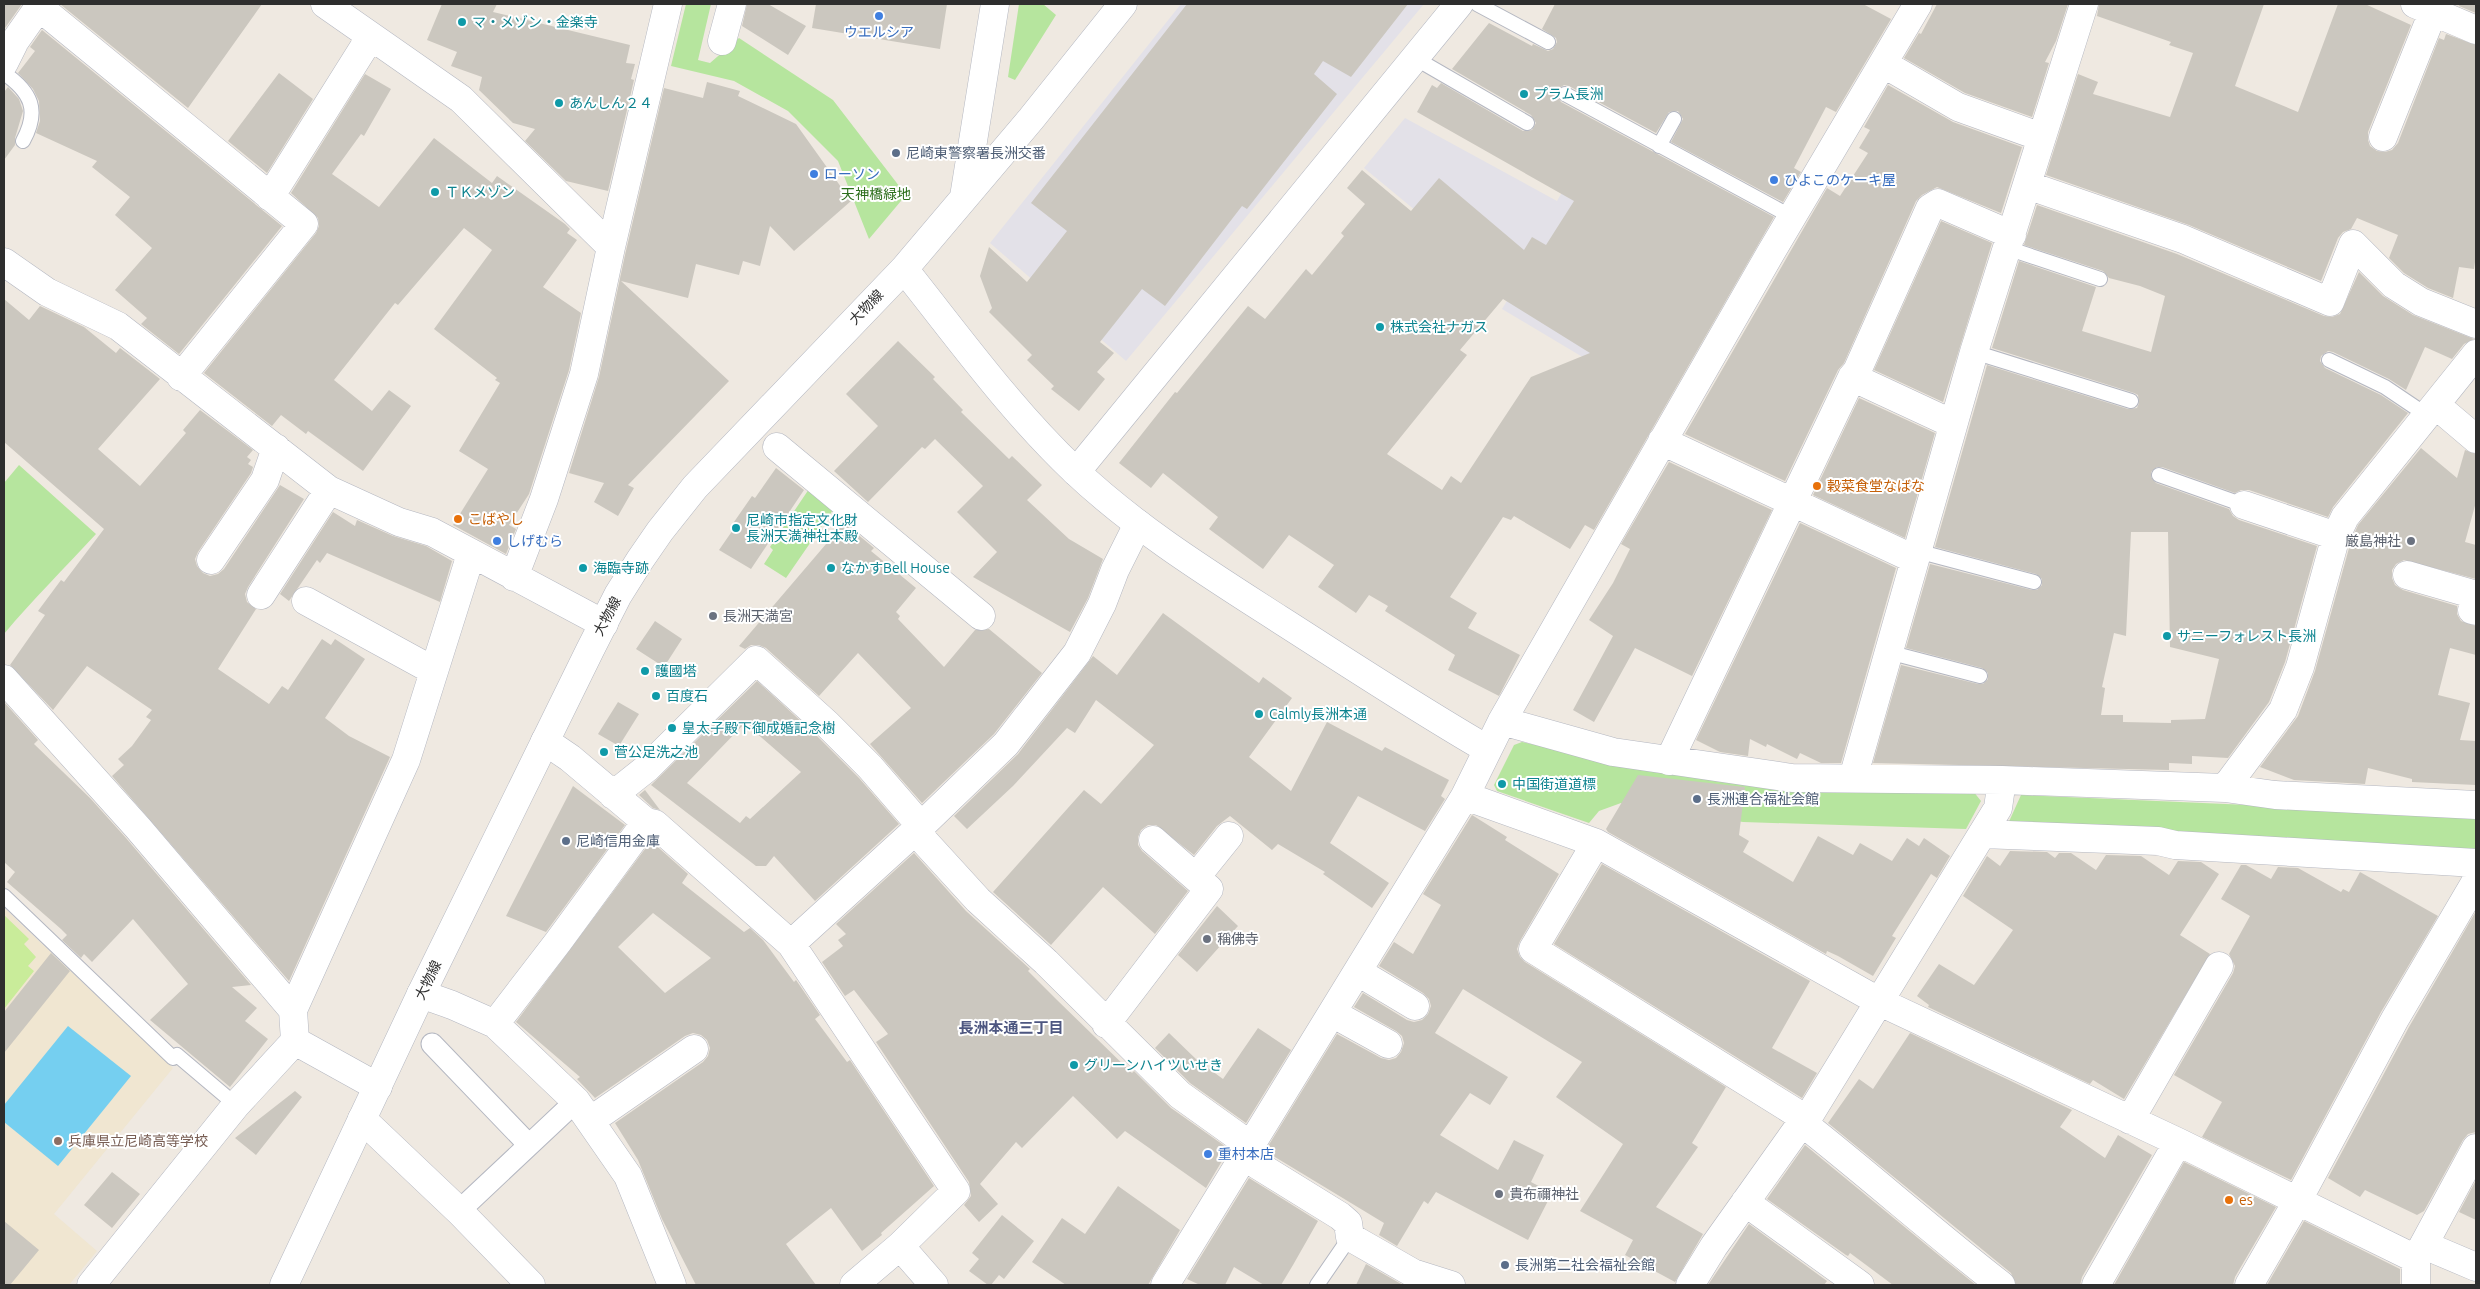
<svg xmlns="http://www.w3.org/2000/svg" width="2480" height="1289" viewBox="0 0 2480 1289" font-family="Ubuntu,'Noto Sans JP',sans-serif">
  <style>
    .industrial { fill: #e3e1e8 }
    .education { fill: #f0e6d1 }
    .green { fill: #b6e59e }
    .pitch { fill: #c9ec9a }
    .water { fill: #75cff0 }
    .building { fill: #cbc7bf; fill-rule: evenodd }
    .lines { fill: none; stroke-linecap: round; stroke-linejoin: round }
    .service-casing { stroke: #b4b7c1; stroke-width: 16 }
    .pedestrian-casing { stroke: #b4b7c1; stroke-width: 23 }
    .minor-casing { stroke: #b4b7c1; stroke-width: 29 }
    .tertiary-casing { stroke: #b4b7c1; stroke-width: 29 }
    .service { stroke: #fff; stroke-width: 14 }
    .pedestrian { stroke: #fff; stroke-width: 21 }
    .minor { stroke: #fff; stroke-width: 28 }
    .tertiary { stroke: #fff; stroke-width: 28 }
    .shop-dot { fill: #3f7fe0; stroke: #fff; stroke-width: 2 }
    .culture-dot { fill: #0f9aa8; stroke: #fff; stroke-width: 2 }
    .service-dot { fill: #5c6f8a; stroke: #fff; stroke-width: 2 }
    .food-dot { fill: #e8710a; stroke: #fff; stroke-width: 2 }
    .worship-dot { fill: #6b7280; stroke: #fff; stroke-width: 2 }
    .education-dot { fill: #8d6e63; stroke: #fff; stroke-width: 2 }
    .labels { text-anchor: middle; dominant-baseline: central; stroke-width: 4; stroke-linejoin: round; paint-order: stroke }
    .culture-label { font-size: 14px; fill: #0d838f; stroke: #fff; text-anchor: start }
    .shop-label { font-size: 14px; fill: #366cbe; stroke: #fff; text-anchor: start }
    .service-label { font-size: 14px; fill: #4e5e75; stroke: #fff; text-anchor: start }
    .park-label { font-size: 14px; fill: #2c6e1b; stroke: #fff }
    .street-label { font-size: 14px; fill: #2e2e2e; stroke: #fff }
    .food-label { font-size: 14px; fill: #c56008; stroke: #fff; text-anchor: start }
    .worship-label { font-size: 14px; fill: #5b616d; stroke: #fff; text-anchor: start }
    .education-label { font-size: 14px; fill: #785e54; stroke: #fff; text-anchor: start }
    .neighbourhood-label { font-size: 15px; font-weight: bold; fill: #4d5680; stroke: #fff }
  </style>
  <rect width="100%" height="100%" fill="#efe9e1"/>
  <!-- industrial -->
  <path class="industrial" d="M1181,4H1424L1126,361L990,243Z
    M1405,118L1557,201L1580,161L1616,377L1502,309L1513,291L1364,168Z"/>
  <!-- education -->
  <path class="education" d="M4,908L173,1068L54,1214L97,1251L69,1285H4Z"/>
  <!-- green -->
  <path class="green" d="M686,4H711L698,60L710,63L739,38L833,100L906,195L869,239L838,161L788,111L734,81L671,66Z
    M1019,4H1043L1056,15L1015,80L1008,77Z
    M19,465L96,534C65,568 33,599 4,634V483Z
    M809,489L835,507L786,578L764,564L773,550L770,547Z
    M1522,742L1608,760L1973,791L1981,801L1966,829L1743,822L1621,803L1599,811L1589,823L1497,791L1494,785L1514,745Z
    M2021,795L2476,815V852L2007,826Z"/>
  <!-- pitch -->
  <path class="pitch" d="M4,915L29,939L24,944L36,957L28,966L34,971L4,1009Z"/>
  <!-- water -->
  <path class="water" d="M68,1026L131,1076L58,1166L4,1122V1105Z"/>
  <!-- building -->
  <path class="building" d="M4,4H22L5,28L4,27Z
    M60,4H262L188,108Z
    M442,4H497L493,12L630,45L626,63L635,64L631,79L634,80L608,191L566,181L525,141L535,129L513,123L479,90L482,77L451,66L457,52L427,40Z
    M747,4H768L806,26L788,55L742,26Z
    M816,4H947L940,49L812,28Z
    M1187,4H1408L1351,77L1323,61L1314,74L1337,94L1247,209L1242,206L1165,306L1142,289L1100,342L1114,353L1097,372L1105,379L1079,411L1051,389L1054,386L1027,360L1032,355L989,312L992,308L980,276L989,247L1027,282L1067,231L1031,203Z
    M1555,4H1863L1891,19L1836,112L1826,107L1794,168L1801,172L1783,202L1671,142L1683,119L1678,111L1669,112L1656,133L1569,86L1564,85L1558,89L1556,95L1561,102L1774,217L1594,530L1585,525L1570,549L1514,516L1511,520L1503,517L1450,597L1477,613L1468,628L1520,655L1499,696L1448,670L1455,655L1385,611L1388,606L1369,595L1356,613L1318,587L1334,565L1289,535L1263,569L1209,529L1218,517L1163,473L1151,488L1119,463L1175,392L1177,393L1248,306L1265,319L1306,269L1312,275L1344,236L1341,233L1365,204L1347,188L1362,170L1411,211L1439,178L1524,250L1532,237L1546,245L1574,201L1417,112L1432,85L1437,88L1441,83L1523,131L1532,130L1536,123L1531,115L1452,69L1489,23L1532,46L1533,44L1548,51L1553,49L1557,42L1556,38L1542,29ZM1503,299L1590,353L1531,377L1461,483L1451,476L1442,490L1387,454L1467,355L1460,350Z
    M1937,4H2068L2056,41L2045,62L2049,63L2032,117L1965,93L1904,58L1919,33L1921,34Z
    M2099,4H2264L2235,86L2298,112L2338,4H2365L2411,25L2368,132V140L2370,146L2377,151L2385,152L2392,150L2398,143L2439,38L2444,40L2446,34L2476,45V255L2474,269L2459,267L2453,298L2428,288L2404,273L2389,258L2398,235L2357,218L2351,229L2343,232L2338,238L2321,281L2189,225L2046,175L2078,74L2098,82L2093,94L2170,117L2193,53L2169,45L2171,42L2097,16Z
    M2460,4H2476V13L2459,6Z
    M42,30L282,226L179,354L141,324L147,318L115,290L152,248L115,215L130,197L92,167L97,161L36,133L40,121L39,101L33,89L18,73L35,51L30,47Z
    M279,73L313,99L267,173L228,141Z
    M365,74L391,89L364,136L361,134L332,174L379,207L434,138L492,183L497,176L565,224L570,229L567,233L577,240L543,287L581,313L569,370L529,494L509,525L516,529L506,554L453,525L488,469L459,451L500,383L495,380L497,378L434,329L492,250L464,228L398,305L395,303L334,380L372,411L389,390L411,406L363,471L308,431L306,434L281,415L272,426L204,373L316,233L319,226L318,218L291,193Z
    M707,82L740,91L738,96L796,124L851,201L794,251L770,226L760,266L743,261L739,275L696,264L688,298L621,281L729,381L628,485L634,488L618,516L594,502L604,483L569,473L599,377L625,255L664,88L703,98Z
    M1888,85L1953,122L2022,147L2001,213L1937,187L1922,195L1916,201L1844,363L1838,370L1785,481L1685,434L1827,188L1840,196L1868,153L1859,148L1870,130L1864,127Z
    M8,87L19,99L23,111L15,138V145L4,160V92Z
    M2037,205L2177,254L2324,316L2332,317L2340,314L2359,272L2383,296L2413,315L2474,339L2464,344L2452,359L2425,347L2406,390L2389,379L2333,352L2328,351L2321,356L2320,361L2325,368L2381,395L2408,413L2333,507L2328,517L2249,490H2241L2235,493L2162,467H2157L2151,472V477L2156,483L2229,509L2233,516L2239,520L2317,546L2285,662L2269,702L2228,758L2192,756V764L2169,763V770L1873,763L1901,665L1978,684H1983L1988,679V673L1982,668L1906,648L1930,564L2032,590H2037L2042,585V579L2036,574L1935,547L1987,365L2128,409L2137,408L2139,403L2138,395L2134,393L1992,348L2019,261L2096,287L2082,331L2151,352L2165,296L2140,286L2109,278L2103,271L2024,245ZM2131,532H2168L2170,647L2219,659L2205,719L2171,720V723L2123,722V715H2101L2105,688L2102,687L2114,633L2126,636Z
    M1941,221L1992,243L1943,402L1874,370Z
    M4,299L29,320L40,306L84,327L116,353L120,348L160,379L98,449L140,486L186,433L183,430L200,410L253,450L247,457L251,460L248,464L253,467L251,473L198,552L195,559L197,566L203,573L210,576L218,574L224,569L280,485L304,499L248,587L245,594L247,602L256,609L218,669L269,704L282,686L288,690L322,639L331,645L335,639L365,659L325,718L349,736L390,757L289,981L112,776L124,765L118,759L132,746L151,720L146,717L152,710L87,666L53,710L10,665L45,615L38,611L61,580L64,582L104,529L4,442Z
    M898,341L935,377L933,379L963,410L961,412L1009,459L1012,456L1042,485L1027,500L1069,539L1103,559L1088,598L1070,632L973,577L997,552L957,512L983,486L935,439L925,449L922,447L868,502L834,471L878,426L846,394Z
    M1859,398L1935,433L1905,538L1813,495Z
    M2421,448L2457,478L2465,450L2476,454V502L2465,542L2476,545V579L2404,560L2396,564L2392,570V578L2395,585L2403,590L2457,606V614L2461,621L2476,626V655L2450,648L2438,695L2470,703L2460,740L2476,741V785L2412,782V779L2368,768L2365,784L2294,780L2260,767L2298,716L2315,671L2351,541L2358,525Z
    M1669,462L1772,510L1692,676L1635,648L1594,722L1573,710L1613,636L1589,620L1613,583L1630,549L1621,544Z
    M776,468L804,490L751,569L719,550L737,524L734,522L752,496L755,498Z
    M333,512L355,526L357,520L393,536L426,546L452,561L440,602L327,553L320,563L317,560L289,601L280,594Z
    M844,523L874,548L871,551L916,588L896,612L900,616L898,619L944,667L975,630L989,629L1042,673L994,734L922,803L870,744L911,708L858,653L819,696L766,648L759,645H751L745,649L739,646Z
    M1800,523L1896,568L1841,763H1821L1800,753L1797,759L1767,744L1766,747L1750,739L1748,756L1720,752L1696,740Z
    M1163,613L1259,683L1263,677L1292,698L1249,757L1291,791L1327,722L1382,751L1385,747L1449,780L1441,796L1445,799L1425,831L1358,796L1330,843L1389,883L1372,908L1323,874L1325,872L1278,844L1272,850L1230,816L1217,826L1194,855L1156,825H1148L1141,830L1138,837V845L1142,851L1188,891L1155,934L1103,887L1051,945L993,892L1084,790L1101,804L1154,745L1096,700L1075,733L1067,728L1013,786L967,829L954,816L1018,754L1093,656L1117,675Z
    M655,621L682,639L664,667L636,649Z
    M757,681L816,735L859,778L899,824L815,901L774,856L766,866H756L651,785ZM745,723L801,772L750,819L746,816L740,823L687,783Z
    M4,702L38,740L34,744L90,798L126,838L251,985L232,987L257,1008L245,1021L268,1039L230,1087L150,1020L188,984L133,919L92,962L84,954L81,958L62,940L67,935L61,929L7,882L15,872L4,862Z
    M618,702L639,714L619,746L598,734Z
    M1638,775L1745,787L1739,835L1749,841L1743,852L1793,882L1818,836L1853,855L1860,843L1892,861L1907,838L1919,846L1924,838L1950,856L1937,878L1931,874L1892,936L1896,938L1873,976L1838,956L1827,951L1826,954L1608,832L1606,829Z
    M573,786L625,825L546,932L506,916Z
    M645,790L660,810L653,808L639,795Z
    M1472,815L1507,837L1505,840L1559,874L1520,941L1517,949L1520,957L1525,962L1726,1087L1692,1143L1698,1147L1656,1207L1703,1234L1675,1282L1625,1255L1633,1240L1580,1211L1623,1144L1556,1097L1582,1062L1463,989L1435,1033L1508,1077L1490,1105L1470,1093L1440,1135L1498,1170L1514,1140L1544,1155L1531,1182L1552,1193L1528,1240L1436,1192L1428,1204L1424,1201L1397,1246L1379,1235L1384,1223L1265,1151L1337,1034L1381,1058L1389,1060L1396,1058L1401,1052L1404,1043L1402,1036L1396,1031L1354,1007L1363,993L1407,1020L1414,1022L1422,1020L1428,1014L1431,1006L1429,999L1423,993L1379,966L1394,942L1413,954L1441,905L1423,894Z
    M651,841L688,874L682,883L744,932L750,928L763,940L794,982L796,980L820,1015L815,1019L847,1062L850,1060L934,1186L881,1233L882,1235L862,1251L831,1208L786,1244L816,1285H696L662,1219L638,1160L615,1123L703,1062L708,1056L710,1048L707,1040L701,1035L693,1033L685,1036L595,1098L577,1079L580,1077L516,1022ZM653,913L711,958L665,993L618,947Z
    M2010,851L2047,852L2055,858L2059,853H2071L2096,870L2106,855L2141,856L2169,875L2178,861L2201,862L2219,874L2180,935L2210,954L2124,1099L2093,1080L2090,1084L1928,1007L1929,1005L1917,996L1939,964L1974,985L2013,930L1963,896L1987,856L2000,866Z
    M914,853L966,911L1030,969L1028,971L1057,1000L1132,1073L1134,1071L1171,1108L1229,1149L1206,1188L1125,1131L1117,1139L1073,1096L1022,1148L1016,1142L980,1184L998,1204L979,1222L964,1205L971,1196L969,1182L876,1042L888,1034L854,990L845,996L822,962L843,946L838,940L846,934L836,924Z
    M1602,864L1810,981L1772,1048L1817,1073L1802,1098L1554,944Z
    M2241,865H2246L2271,879L2278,867L2298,868L2341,892L2343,889L2349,892L2360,872L2438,916L2381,1012L2291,1180L2202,1137L2222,1102L2174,1075L2233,973L2235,966L2229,954L2250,916L2221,899Z
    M1217,906L1238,926L1197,972L1178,955Z
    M2476,911V1132L2468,1134L2463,1140L2424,1211L2417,1215L2365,1190L2360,1197L2328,1178L2409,1027Z
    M51,953L70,971L4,1053V1012Z
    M1258,1028L1291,1050L1246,1123L1190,1083L1155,1048L1169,1033L1197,1060L1223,1079Z
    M1910,1033L2072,1110L2060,1127L2105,1158L2118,1135L2152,1155L2082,1277L2080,1285H2016L2011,1273L1828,1123L1859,1079L1873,1089Z
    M295,1091L302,1097L256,1155L235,1138Z
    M1805,1145L1941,1257L1976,1285H1893L1850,1253L1848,1256L1846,1255L1767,1199Z
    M2184,1162L2276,1207L2235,1277L2233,1285H2114Z
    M112,1172L140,1194L112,1228L84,1205Z
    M1249,1178L1318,1221L1293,1265L1281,1285H1264L1234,1267L1225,1285H1200L1187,1279Z
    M2476,1180V1220L2459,1212Z
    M1118,1186L1180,1230L1148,1285H1066L1032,1262L1062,1218L1085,1234Z
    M1002,1215L1034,1241L1004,1279L999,1275L991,1285H988L969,1271L979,1259L972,1253Z
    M4,1221L39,1250L10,1285H4Z
    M2304,1221L2400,1269V1285H2267Z
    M1749,1224L1827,1281L1824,1285H1708Z
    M1366,1264L1403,1285H1356Z"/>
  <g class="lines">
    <!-- service casing -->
    <g class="service-casing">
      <path id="service" d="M1477,4L1548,42
        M1413,57L1527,123
        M4,73C31,92 40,110 23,141
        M1565,94L1792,217
        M1659,146L1674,119
        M2007,248L2100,279
        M1974,352L2131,401
        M2329,360L2385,387L2428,416
        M2159,475L2244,505
        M1917,551L2034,582
        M1888,652L1980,676
        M4,896L173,1058L177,1055L236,1105
        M1317,1285L1350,1237"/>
    </g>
    <!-- pedestrian casing -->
    <g class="pedestrian-casing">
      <path id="pedestrian" d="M432,1044L529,1145
        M459,1211L576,1101"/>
    </g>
    <!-- minor casing -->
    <g class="minor-casing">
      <path id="minor" d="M325,4L461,99L611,247
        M2415,4L2476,30
        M39,7L304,224L181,377
        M722,41L732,4
        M4,63L15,41L41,4
        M1884,64L1958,107L2041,137
        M2383,137L2433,12
        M2027,185L2183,239L2330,302L2353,244L2394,285L2421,302L2476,324
        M270,197L371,36
        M4,262L47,292L118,326L329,490L399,522L432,532L604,624
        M1852,377L1953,424
        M2437,406L2476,439
        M1662,441L1914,559
        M777,447L981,616
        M1076,472L1459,4
        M2244,505L2336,536
        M211,560L265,480L276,448
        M2407,575L2476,595L2472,610L2476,611
        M514,577L544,499L584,374L611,247L668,4
        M261,595L329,490
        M306,601L434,671
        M4,679L138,828L293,1010L295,1041L378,1087
        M1502,721L1613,752L1792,778L2002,780L2225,788L2275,795L2476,805
        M545,741L570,758L646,822L655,824L791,944L956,1191L900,1246L854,1285
        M1669,761L1852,377L1857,371L1930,208L1938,203L2012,235
        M1853,778L1974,352L2084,4
        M2225,788L2283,710L2300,667L2336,536L2345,517L2476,354
        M613,795L647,768L756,660L827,724L870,767L921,826L915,831L978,900L1046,962L1180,1095L1240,1138L1249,1147
        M1465,796L1596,843L1880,1002L2178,1142L2416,1259
        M921,826L1006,744L1077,653L1102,604L1115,570L1138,524
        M1982,834L2158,841L2175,845L2476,863
        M1596,843L1533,949L1798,1114L1804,1124C1870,1176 1934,1233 2001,1285
        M1196,877L1229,836
        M791,944L915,831
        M1358,972L1415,1006
        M421,994L452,1005L495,1024L576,1101L628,1176L672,1285
        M293,1010L406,760L471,554
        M1332,1013L1388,1044
        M495,1024L558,942L646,822
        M1106,1024L1209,889L1153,840
        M362,1119L459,1211L531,1285
        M2130,1120L2219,966
        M590,1121L694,1049
        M1243,1156L1340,1216L1348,1223L1350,1237L1413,1273L1451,1285
        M1745,1202L1860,1285
        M900,1246L934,1285
        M91,1285L236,1105L295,1041
        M1165,1285L1465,796L1502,721L1770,254L1918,4
        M1690,1285L1714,1246L1798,1128L1804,1124L1998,808L2002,780
        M2096,1285L2178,1142
        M2249,1285L2298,1200L2395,1019L2476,881
        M2416,1285V1259L2476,1148"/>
    </g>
    <!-- tertiary casing -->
    <g class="tertiary-casing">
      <path id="tertiary" d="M964,197L995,4
        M904,269C959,338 1010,409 1074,470C1135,528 1209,574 1279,619C1348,663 1416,708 1487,749
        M2424,1245L2476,1267
        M284,1285L421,994L590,650L618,595L640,560L660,531L695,487L904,269L1031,119L1123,4"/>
    </g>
    <!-- service -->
    <use href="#service" class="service"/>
    <!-- pedestrian -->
    <use href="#pedestrian" class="pedestrian"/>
    <!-- minor -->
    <use href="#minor" class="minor"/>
    <!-- tertiary -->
    <use href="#tertiary" class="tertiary"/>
  </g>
  <!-- markers -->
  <g class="shop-dot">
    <circle cx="879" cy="16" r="5"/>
    <circle cx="814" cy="174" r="5"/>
    <circle cx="1774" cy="180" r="5"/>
    <circle cx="497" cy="541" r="5"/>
    <circle cx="1208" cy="1154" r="5"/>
  </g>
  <g class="culture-dot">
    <circle cx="462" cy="22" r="5"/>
    <circle cx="1524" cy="94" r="5"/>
    <circle cx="559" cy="103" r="5"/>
    <circle cx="435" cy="192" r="5"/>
    <circle cx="1380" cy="327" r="5"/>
    <circle cx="736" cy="528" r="5"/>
    <circle cx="583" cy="568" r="5"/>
    <circle cx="831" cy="568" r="5"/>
    <circle cx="2167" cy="636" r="5"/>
    <circle cx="645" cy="671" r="5"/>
    <circle cx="656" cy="696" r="5"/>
    <circle cx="1259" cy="714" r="5"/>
    <circle cx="672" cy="728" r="5"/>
    <circle cx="604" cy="752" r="5"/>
    <circle cx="1502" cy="784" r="5"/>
    <circle cx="1074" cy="1065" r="5"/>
  </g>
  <g class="service-dot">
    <circle cx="896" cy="153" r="5"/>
    <circle cx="1697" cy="799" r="5"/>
    <circle cx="566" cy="841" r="5"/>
    <circle cx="1505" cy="1265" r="5"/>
  </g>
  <g class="food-dot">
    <circle cx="1817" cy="486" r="5"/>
    <circle cx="458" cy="519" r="5"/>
    <circle cx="2229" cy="1200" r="5"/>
  </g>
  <g class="worship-dot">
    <circle cx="2411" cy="541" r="5"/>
    <circle cx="713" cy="616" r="5"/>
    <circle cx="1207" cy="939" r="5"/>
    <circle cx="1499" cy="1194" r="5"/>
  </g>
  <circle class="education-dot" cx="58" cy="1141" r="5"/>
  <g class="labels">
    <!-- culture labels -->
    <g class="culture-label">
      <text x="472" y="22">マ・メゾン・金楽寺</text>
      <text x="1534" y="94">プラム長洲</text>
      <text x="569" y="103">あんしん２４</text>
      <text x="445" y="192">ＴＫメゾン</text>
      <text x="1390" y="327">株式会社ナガス</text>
      <text x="746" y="520">尼崎市指定文化財<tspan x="746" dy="16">長洲天満神社本殿</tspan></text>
      <text x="593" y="568">海臨寺跡</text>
      <text x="841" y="568">なかすBell House</text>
      <text x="2177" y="636">サニーフォレスト長洲</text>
      <text x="655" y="671">護國塔</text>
      <text x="666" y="696">百度石</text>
      <text x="1269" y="714">Calmly長洲本通</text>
      <text x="682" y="728">皇太子殿下御成婚記念樹</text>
      <text x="614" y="752">菅公足洗之池</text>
      <text x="1512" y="784">中国街道道標</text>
      <text x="1084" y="1065">グリーンハイツいせき</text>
    </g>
    <!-- shop labels -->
    <g class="shop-label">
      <text x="879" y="32" text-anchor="middle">ウエルシア</text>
      <text x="824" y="174">ローソン</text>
      <text x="1784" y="180">ひよこのケーキ屋</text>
      <text x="507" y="541">しげむら</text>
      <text x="1218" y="1154">重村本店</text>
    </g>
    <!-- service labels -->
    <g class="service-label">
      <text x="906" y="153">尼崎東警察署長洲交番</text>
      <text x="1707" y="799">長洲連合福祉会館</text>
      <text x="576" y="841">尼崎信用金庫</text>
      <text x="1515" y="1265">長洲第二社会福祉会館</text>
    </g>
    <!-- park labels -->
    <g class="park-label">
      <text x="876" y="194">天神橋緑地</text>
    </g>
    <!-- street labels -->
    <g class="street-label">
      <text transform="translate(866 307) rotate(-46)">大物線</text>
      <text transform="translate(607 616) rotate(-62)">大物線</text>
      <text transform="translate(428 980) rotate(-64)">大物線</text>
    </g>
    <!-- food labels -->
    <g class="food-label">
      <text x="1827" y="486">穀菜食堂なばな</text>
      <text x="468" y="519">こばやし</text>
      <text x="2239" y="1200">es</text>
    </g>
    <!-- worship labels -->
    <g class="worship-label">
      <text x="2401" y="541" text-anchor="end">厳島神社</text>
      <text x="723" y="616">長洲天満宮</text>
      <text x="1217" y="939">稱佛寺</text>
      <text x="1509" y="1194">貴布禰神社</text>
    </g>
    <!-- education labels -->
    <g class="education-label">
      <text x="68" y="1141">兵庫県立尼崎高等学校</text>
    </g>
    <!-- neighbourhood labels -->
    <g class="neighbourhood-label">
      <text x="1011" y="1027">長洲本通三丁目</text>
    </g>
  </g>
  <!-- border -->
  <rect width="2480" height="1289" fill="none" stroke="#2e2e2e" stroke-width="10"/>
</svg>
